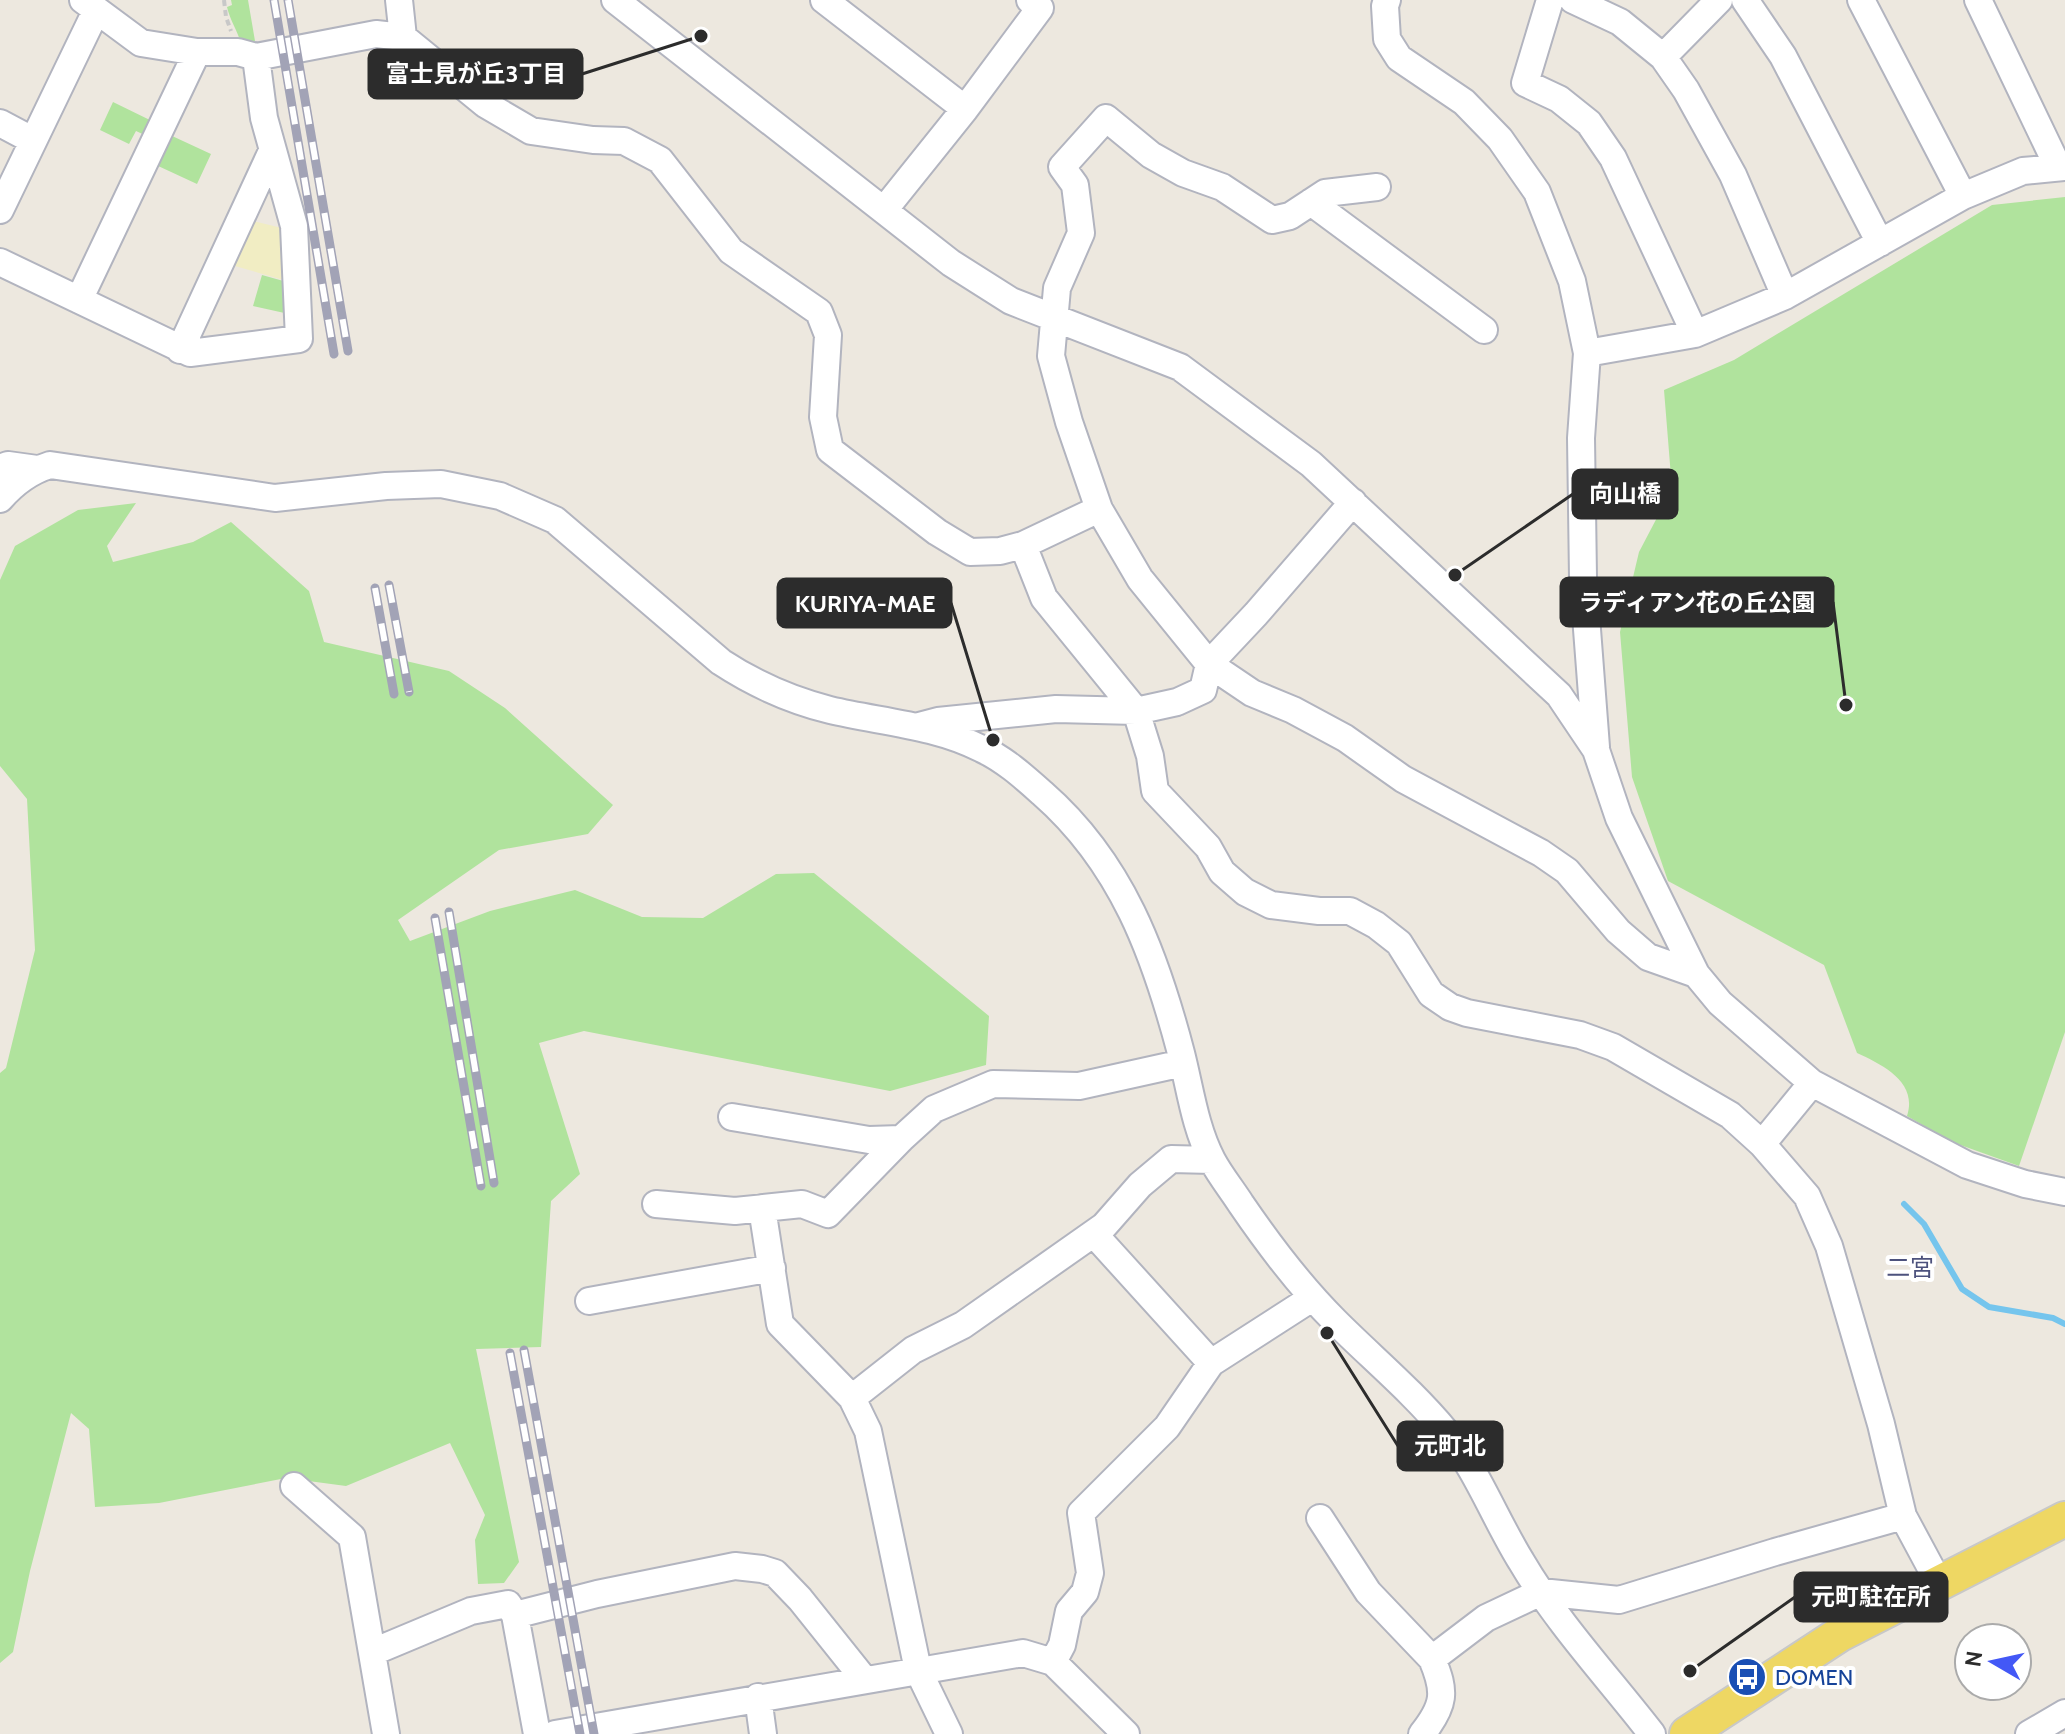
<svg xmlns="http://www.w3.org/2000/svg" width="2065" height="1734" viewBox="0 0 2065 1734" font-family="Cabin,'Noto Sans JP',sans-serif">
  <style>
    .green { fill: #b0e39d }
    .sand { fill: #f1edc3 }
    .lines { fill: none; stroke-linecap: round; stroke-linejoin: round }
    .stream { stroke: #75c5ed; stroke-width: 6 }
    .minor-casing { stroke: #b2b4bf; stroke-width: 30 }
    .major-casing { stroke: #c8c8c8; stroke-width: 38 }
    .path { stroke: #c8c8c8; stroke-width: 4; stroke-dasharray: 6 4; stroke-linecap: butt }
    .minor { stroke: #fff; stroke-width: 26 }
    .major { stroke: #eed763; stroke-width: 34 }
    .rail-casing { stroke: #a2a3b6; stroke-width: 9 }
    .rail { stroke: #fff; stroke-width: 6; stroke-dasharray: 18; stroke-linecap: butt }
    .labels { text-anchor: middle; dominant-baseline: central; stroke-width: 8; stroke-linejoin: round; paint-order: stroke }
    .transit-label { font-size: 22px; fill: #164399; stroke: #fff; text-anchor: start }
    .neighbourhood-label { font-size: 24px; fill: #4d527d; stroke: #fff }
    .leader { fill: none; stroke: #2c2c2c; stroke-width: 3 }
    .callout-dot { fill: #2c2c2c; stroke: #fff; stroke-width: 3 }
    .callout { fill: #2c2c2c; stroke: #2c2c2c; stroke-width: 3 }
    .callout-label { font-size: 24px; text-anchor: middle; font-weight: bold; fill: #fff }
  </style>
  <rect width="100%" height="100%" fill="#ede8df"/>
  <!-- green -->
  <path class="green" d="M231,0H248L255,41L241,43C237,30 230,20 227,7L232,5Z
    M113,102L156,123L149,137L136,131L129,144L100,130Z
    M170,135L211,154L197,184L156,165Z
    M2065,197V1032L2019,1166L1952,1142L1907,1116C1918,1082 1883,1065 1857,1053L1824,965L1668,881L1632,777L1620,632L1639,552L1672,489L1664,390L1734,360L1992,205Z
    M262,275L287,282L289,314L253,306Z
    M136,503L107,546L113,562L193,542L231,522L309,591L324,642L449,671L505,708L613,805L588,834L499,850L398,920L410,941L490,911L575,890L642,917L703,918L776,874L814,873L989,1016L986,1065L890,1091L584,1031L539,1043L580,1174L551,1201L541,1347L476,1349L519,1562L504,1583L478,1584L475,1540L485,1515L450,1443L346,1486L286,1478L159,1503L95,1507L89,1429L71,1413L30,1571L13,1652L0,1663V1073L6,1068L35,950L27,799L0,766V580L15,546L78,510Z"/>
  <!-- sand -->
  <path class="sand" d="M249,220L286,229L287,281L228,264Z"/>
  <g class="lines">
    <!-- stream -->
    <path class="stream" d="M1904,1204L1924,1224L1962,1289L1989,1307L2053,1318L2065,1324"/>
    <!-- minor casing -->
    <g class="minor-casing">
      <path id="minor" d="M615,0L951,263L1011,301L1180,367L1311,464L1559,695L1596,750L1619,818L1696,974L1720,1003L1812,1083L1967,1165L2025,1184L2065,1192
        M824,0L965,109L884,210
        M1387,0L1385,6L1387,39L1399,58L1464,102L1500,139L1537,192L1572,281L1587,353L1581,438L1583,577L1596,747
        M1550,0L1525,83L1559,99L1589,123L1613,158L1695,334
        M1573,0L1620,22L1663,57L1686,90L1733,175L1785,296
        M1745,0L1783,56L1880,243
        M1861,0L1963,196
        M1978,0L2058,167
        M403,37L485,104L531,131L593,140L624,141L660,160L731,251L819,312L828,335L823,417L830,450L937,532L970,552L1000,551L1023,545L1099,509
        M256,57L376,34L403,37L399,0
        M1663,57L1719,0
        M965,109L1040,8L1030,0
        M0,123L32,140
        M1377,187L1325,193L1290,216L1272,220L1222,187L1183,173L1151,155L1106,118L1062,167L1075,185L1081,233L1057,288L1051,356L1069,422L1099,509L1140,579L1209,664L1252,693L1293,710L1345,738L1403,779L1541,853L1567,871L1618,931L1648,957L1696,974
        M1311,202L1484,330
        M0,210L96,11
        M0,262L190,353L299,339L294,226L264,118L256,57L238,52H197L141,43L83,0
        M79,300L197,52
        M180,350L272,151
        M1587,353L1695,334L1785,296L1963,196L2023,171L2065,167
        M0,468L8,465L37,469
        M0,499C14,483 30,471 50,465L275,498L386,486L441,484L500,496L555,520L721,662C756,685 790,700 830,710C881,722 935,725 982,749C1004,759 1024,777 1042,793C1122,863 1155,954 1181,1053C1190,1088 1195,1128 1212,1160C1220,1175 1232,1190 1241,1204C1269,1245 1299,1285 1335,1321C1372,1358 1412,1391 1446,1432C1477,1470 1495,1519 1521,1561C1558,1624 1607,1676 1652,1734
        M1023,545L1044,598L1136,711L1150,756L1155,791L1208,847L1222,872L1245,892L1271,905L1319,911H1350L1376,925L1399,943L1431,994L1450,1007L1467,1013L1580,1035L1613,1047L1730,1115L1762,1144L1807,1196L1829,1246L1881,1424L1903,1516L1939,1583
        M919,726L938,721L1056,709L1136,711L1177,702L1203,690L1209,664L1256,614L1353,502
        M732,1117L869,1140L901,1139
        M1762,1144L1812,1083
        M656,1204L735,1211L802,1204L828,1214L901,1139L934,1109L993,1084L1079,1086L1183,1063
        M762,1208L780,1324L852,1398
        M1094,1234L1211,1363
        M589,1301L772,1268
        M294,1486L352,1537L386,1734
        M1320,1518L1368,1592L1432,1659
        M515,1615L597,1594L735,1566L762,1569L775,1573L800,1599L864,1679
        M373,1652L471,1611L508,1604L515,1615L537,1734
        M1053,1662L1062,1645L1069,1611L1085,1592L1090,1573L1081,1513L1167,1427L1211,1363L1312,1298
        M758,1697L763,1734
        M555,1734L1023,1653L1053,1662L1126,1734
        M949,1734L918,1670L868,1431L852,1398L913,1350L963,1325L1104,1226L1140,1185L1171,1159L1212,1160
        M1422,1734C1445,1705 1446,1692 1432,1659L1486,1618L1541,1592L1619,1600L1775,1552L1903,1516
        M2029,1734L2065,1713"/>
    </g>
    <!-- major casing -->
    <g class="major-casing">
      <path id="major" d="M1687,1734L1840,1634L2065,1519"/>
    </g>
    <!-- path -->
    <path class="path" d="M224,0L226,17L231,31"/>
    <!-- minor -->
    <use href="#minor" class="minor"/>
    <!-- major -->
    <use href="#major" class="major"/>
    <!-- rail casing -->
    <g class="rail-casing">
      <path id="rail" d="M274,0L334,354
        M288,0L348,351
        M389,585L409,692
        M375,588L394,694
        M449,912L494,1183
        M435,918L481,1186
        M524,1350L594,1734
        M510,1353L580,1734"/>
    </g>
    <!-- rail -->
    <use href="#rail" class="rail"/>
  </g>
  <!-- icons -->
  <defs>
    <g id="bus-disc" transform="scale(2)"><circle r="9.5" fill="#1a4fb4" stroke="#fff"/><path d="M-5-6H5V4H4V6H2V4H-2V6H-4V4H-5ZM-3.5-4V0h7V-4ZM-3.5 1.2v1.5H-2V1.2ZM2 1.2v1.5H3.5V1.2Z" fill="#fff"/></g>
  </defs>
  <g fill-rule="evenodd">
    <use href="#bus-disc" x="1747" y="1677"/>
  </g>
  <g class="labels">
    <!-- transit labels -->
    <g class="transit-label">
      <text x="1775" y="1677">DOMEN</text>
    </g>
    <!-- neighbourhood labels -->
    <g class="neighbourhood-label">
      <text x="1910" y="1267">二宮</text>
    </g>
  </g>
  <!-- callouts -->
  <path class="leader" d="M701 36L582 74M1455 575L1573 494M1846 705L1833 602M993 740L951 603M1327 1333L1398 1446M1690 1671L1795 1597"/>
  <g class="callout-dot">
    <circle cx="701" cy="36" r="8"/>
    <circle cx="1455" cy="575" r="8"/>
    <circle cx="1846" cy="705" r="8"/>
    <circle cx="993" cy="740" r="8"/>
    <circle cx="1327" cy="1333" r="8"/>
    <circle cx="1690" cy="1671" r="8"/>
  </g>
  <g class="callout">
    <rect x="369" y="50" width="213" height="48" rx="8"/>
    <rect x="1573" y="470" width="104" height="48" rx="8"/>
    <rect x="1561" y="578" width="272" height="48" rx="8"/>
    <rect x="778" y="579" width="173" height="48" rx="8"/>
    <rect x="1398" y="1422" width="104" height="48" rx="8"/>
    <rect x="1795" y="1573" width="152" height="48" rx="8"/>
  </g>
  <g class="callout-label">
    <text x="476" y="82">富士見が丘3丁目</text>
    <text x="1625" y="502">向山橋</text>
    <text x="1697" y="611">ラディアン花の丘公園</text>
    <text x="865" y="612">KURIYA-MAE</text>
    <text x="1450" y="1454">元町北</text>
    <text x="1871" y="1605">元町駐在所</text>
  </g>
  <!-- north arrow -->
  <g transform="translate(1993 1662) rotate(279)"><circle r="38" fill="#ffffff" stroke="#ababab" stroke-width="2"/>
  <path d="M0-6L14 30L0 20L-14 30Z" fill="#4358f6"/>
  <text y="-12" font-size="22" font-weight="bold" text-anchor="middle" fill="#2c2c2c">N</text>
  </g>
</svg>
